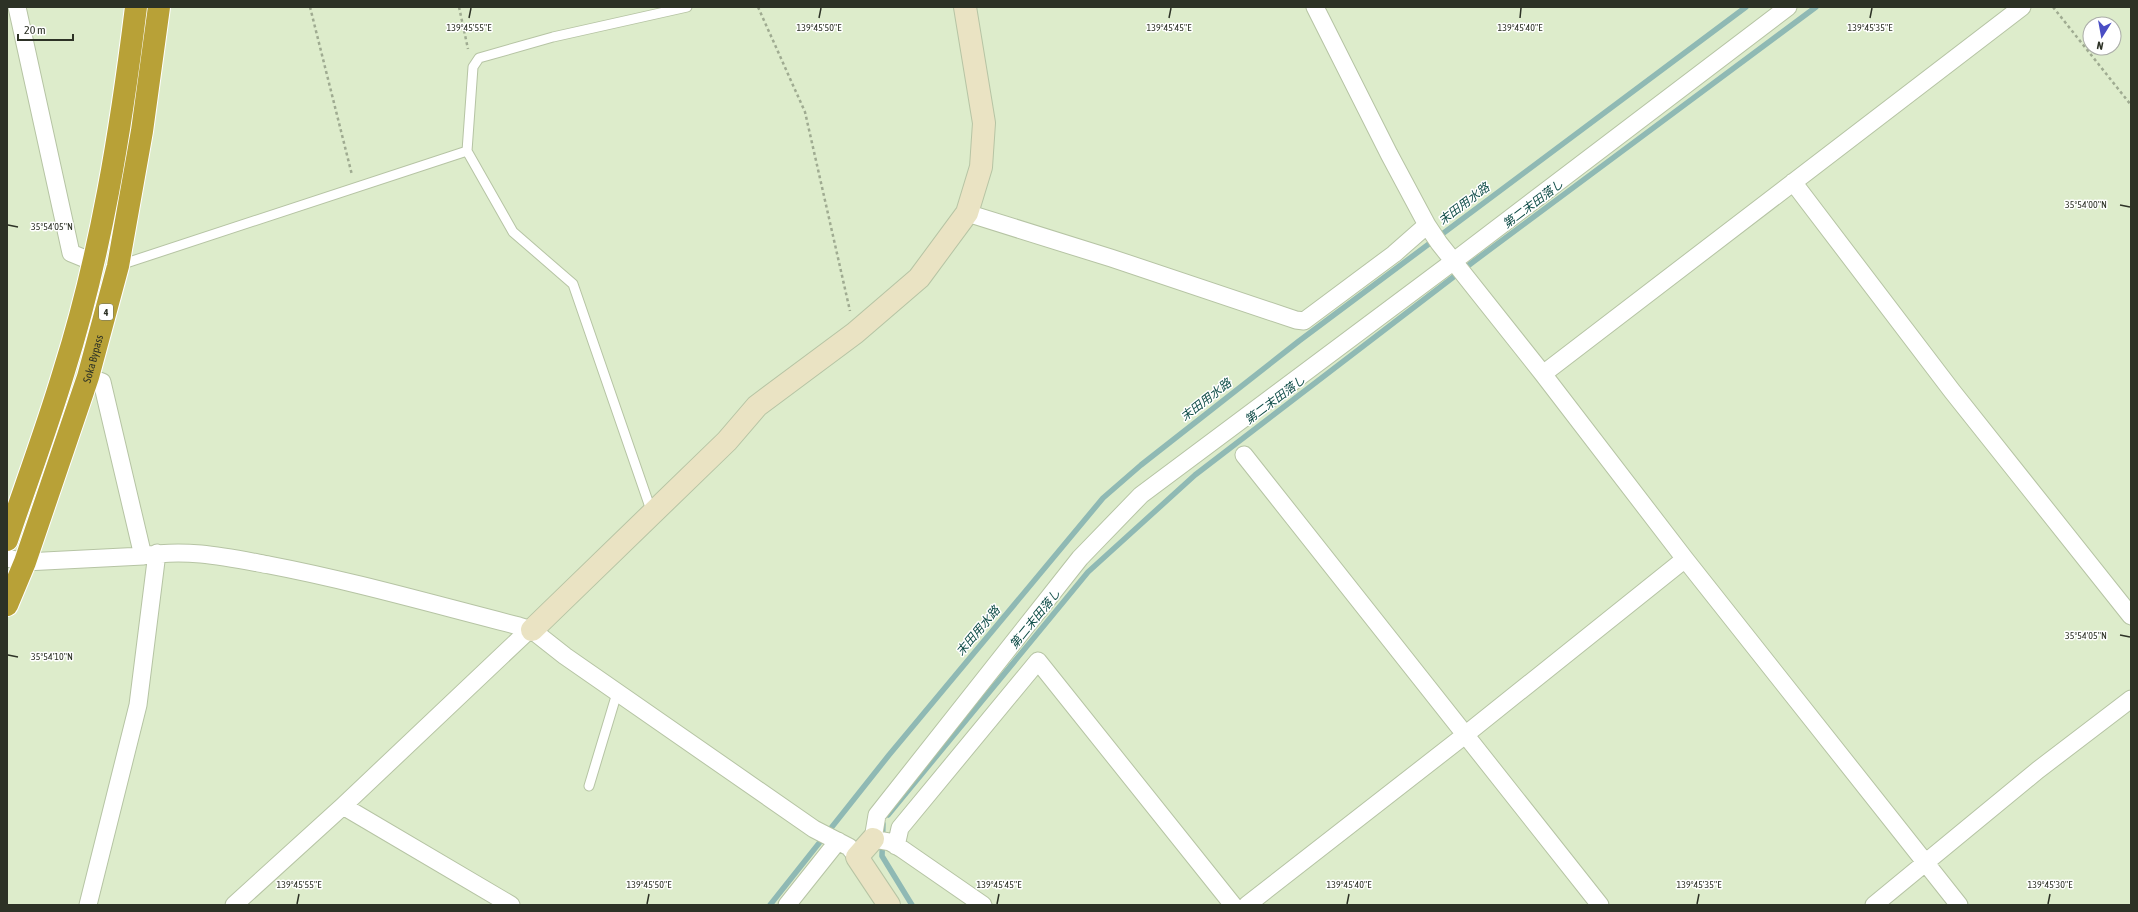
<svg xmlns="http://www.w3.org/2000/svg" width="2138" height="912" viewBox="0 0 2138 912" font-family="'Asap Condensed','Noto Sans JP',sans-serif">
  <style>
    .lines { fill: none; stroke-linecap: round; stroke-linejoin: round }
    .stream { stroke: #8fb9b4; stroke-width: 5.5 }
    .lane-casing { stroke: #b6c4a4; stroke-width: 11 }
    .street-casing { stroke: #b6c4a4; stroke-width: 19 }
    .secondary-casing { stroke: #b6c4a4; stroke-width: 24 }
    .highway-casing { stroke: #fff; stroke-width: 24 }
    .path { stroke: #9fab91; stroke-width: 2.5; stroke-dasharray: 3 3; stroke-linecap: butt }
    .lane { stroke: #fff; stroke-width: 9 }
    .street { stroke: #fff; stroke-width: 17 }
    .secondary { stroke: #eae3c3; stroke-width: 22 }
    .highway { stroke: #b8a137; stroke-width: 22 }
    .ticks { fill: none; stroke: #2d3226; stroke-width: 1.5 }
    .labels { text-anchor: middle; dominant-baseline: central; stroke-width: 3; stroke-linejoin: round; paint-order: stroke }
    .shield { fill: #fff; stroke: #6c7067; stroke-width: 1 }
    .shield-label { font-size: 10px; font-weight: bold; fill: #2d3226 }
    .street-label { font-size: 11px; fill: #2d3226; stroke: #fff }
    .water-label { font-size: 12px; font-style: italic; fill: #0e4c47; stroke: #fff }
    .ticks-label { font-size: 10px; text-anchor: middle; fill: #2d3226; stroke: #fff; stroke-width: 3; stroke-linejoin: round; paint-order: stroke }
  </style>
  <rect width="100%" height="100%" fill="#ddeccb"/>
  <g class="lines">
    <!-- stream -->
    <path class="stream" d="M888,815L1088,572L1195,475L1473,262L1816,7
      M883,824L882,856L912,905
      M770,905L889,755L1103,498L1141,465L1299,341L1746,7"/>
    <!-- lane casing -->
    <g class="lane-casing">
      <path id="lane" d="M120,265L467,151
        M652,513L573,284L513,232L467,151L473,67L479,58L553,37L687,7
        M589,786L617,693"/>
    </g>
    <!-- street casing -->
    <g class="street-casing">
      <path id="street" d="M17,7L71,253L93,262
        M1315,7L1389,154L1427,225L1439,243L1543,374L1685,559L1959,905
        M1793,182L1952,391L2131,616
        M967,213L1111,258L1296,320L1304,321L1394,254L1427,225
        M1543,374L2022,7
        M88,377L102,382L143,556
        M1244,455L1600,905
        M7,558L25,562L143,556C186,548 226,557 269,565C353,581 436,605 519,626L532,630L565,656L814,829L849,847L857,857
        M343,806L511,905
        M896,846L900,828L1038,661L1233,905
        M88,905L138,705L157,553
        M234,905L343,806L529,630
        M787,905L838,841
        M983,905L902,849L890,842L873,839L877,815L1080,558L1141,495L1454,261L1788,7
        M1247,905L1465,735L1685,559
        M1874,905L2038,770L2131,699"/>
    </g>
    <!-- secondary casing -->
    <g class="secondary-casing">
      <path id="secondary" d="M532,630L727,441L757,406L855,333L919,278L967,213L981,167L984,123L965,7
        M873,839L857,857L889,905"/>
    </g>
    <!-- highway casing -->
    <g class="highway-casing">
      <g id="highway">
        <path d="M7,540C26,484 47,428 64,371C101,254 121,129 136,7"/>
        <path id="s1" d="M7,605L25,562L88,377L118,266L142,131L159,7"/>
      </g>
    </g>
    <!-- path -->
    <path class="path" d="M310,7L352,175
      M459,7L468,49
      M758,7L805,112L850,311
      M2053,7L2131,105"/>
    <!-- lane -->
    <use href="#lane" class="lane"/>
    <!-- street -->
    <use href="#street" class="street"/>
    <!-- secondary -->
    <use href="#secondary" class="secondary"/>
    <!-- highway -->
    <use href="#highway" class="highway"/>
  </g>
  <!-- ticks -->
  <path class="ticks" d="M469,18L471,8M819,18L821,8M1169,18L1171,8M1520,18L1521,8M1870,18L1872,8M2120,205L2130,207M8,225L18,227M2120,635L2130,637M8,655L18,657M297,904L299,894M647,904L649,894M997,904L999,894M1347,904L1349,894M1697,904L1699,894M2048,904L2050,894"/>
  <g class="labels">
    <!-- shield labels -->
    <rect class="shield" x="99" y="304" width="14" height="16" rx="3"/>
    <g class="shield-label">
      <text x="106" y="312">4</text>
    </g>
    <!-- street labels -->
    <g class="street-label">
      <text stroke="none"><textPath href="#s1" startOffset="261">Soka Bypass</textPath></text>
    </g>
    <!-- water labels -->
    <g class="water-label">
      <text transform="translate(1464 204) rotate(-37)">末田用水路</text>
      <text transform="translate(1533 204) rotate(-37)">第二末田落し</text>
      <text transform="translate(1206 400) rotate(-38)">末田用水路</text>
      <text transform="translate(1275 400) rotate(-37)">第二末田落し</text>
      <text transform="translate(1035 619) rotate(-51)">第二末田落し</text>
      <text transform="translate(978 631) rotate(-50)">末田用水路</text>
    </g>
  </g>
  <g class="ticks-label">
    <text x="469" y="31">139°45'55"E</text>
    <text x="819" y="31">139°45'50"E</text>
    <text x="1169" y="31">139°45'45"E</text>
    <text x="1520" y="31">139°45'40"E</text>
    <text x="1870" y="31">139°45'35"E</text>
    <text x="2086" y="208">35°54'00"N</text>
    <text x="52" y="230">35°54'05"N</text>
    <text x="2086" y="639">35°54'05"N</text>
    <text x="52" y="660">35°54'10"N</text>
    <text x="299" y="888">139°45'55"E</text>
    <text x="649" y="888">139°45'50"E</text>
    <text x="999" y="888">139°45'45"E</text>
    <text x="1349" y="888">139°45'40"E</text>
    <text x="1699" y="888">139°45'35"E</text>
    <text x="2050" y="888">139°45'30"E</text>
  </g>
  <!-- border -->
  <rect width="2138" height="912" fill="none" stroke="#2d3226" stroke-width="16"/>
  <!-- north arrow -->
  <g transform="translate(2102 36) rotate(191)"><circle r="19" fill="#ffffff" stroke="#abada8"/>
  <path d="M0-3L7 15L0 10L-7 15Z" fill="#4a4ec4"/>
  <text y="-6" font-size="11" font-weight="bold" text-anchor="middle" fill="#2d3226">N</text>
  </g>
  <!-- scale -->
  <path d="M18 34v6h55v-6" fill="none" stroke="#2d3226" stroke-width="2"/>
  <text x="24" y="34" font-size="12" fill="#2d3226" stroke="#ffffff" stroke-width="3" paint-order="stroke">20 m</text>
</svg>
